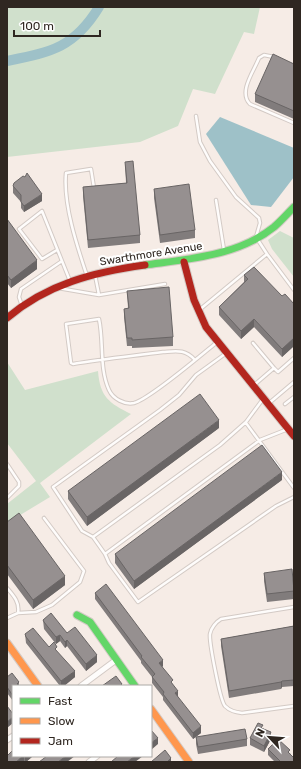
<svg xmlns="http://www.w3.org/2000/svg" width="301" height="769" viewBox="0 0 301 769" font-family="Rubik,sans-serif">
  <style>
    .green { fill: #d0e0cc }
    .water { fill: #9ec1c8 }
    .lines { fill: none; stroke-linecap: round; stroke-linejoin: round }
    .river { stroke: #9ec1c8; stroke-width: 10 }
    .lane-casing { stroke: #d3cac5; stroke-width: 4.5 }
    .street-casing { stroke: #d3cac5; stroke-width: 7 }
    .fast-casing { stroke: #d3cac5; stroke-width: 9 }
    .slow-casing { stroke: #d3cac5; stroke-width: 9 }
    .jam-casing { stroke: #d3cac5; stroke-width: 9 }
    .lane { stroke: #fefcfb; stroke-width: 2.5 }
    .street { stroke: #fefcfb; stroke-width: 5 }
    .fast { stroke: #63d668; stroke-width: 7 }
    .slow { stroke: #ff974d; stroke-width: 7 }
    .jam { stroke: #b3261e; stroke-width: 7 }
    .wall { fill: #817c7c }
    .shaded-wall { fill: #696565 }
    .building { fill: #969090; stroke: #696565 }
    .labels { text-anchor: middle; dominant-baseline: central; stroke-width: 4; stroke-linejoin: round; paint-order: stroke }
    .street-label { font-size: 11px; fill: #2f2721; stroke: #fff }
  </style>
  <rect width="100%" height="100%" fill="#f6ece6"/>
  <!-- green -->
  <path class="green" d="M7,7H260L254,34L244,32L215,94L193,89L178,126L140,142L7,157Z
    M280,231L294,238V277L272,249L268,240Z
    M7,362L25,390L98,371C100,397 109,403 131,414L40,483L50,497L7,523V504L36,481L7,443Z"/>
  <!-- water -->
  <path class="water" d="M220,117L294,148V177L271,207L251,205L206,134Z"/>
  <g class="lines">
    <!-- river -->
    <path class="river" d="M7,61C51,52 74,48 99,7"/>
    <!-- lane casing -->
    <g class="lane-casing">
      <path id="lane" d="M274,57L264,55L259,58C254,71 238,92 250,104L294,123
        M196,116L200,142L210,161L236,197L259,218L260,223L256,237L267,254L198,311
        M216,200L224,250
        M57,250L42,259L19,229L42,211L62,261
        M267,254L294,290
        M95,275L99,295
        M87,276C77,246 63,204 66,173L91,169L94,188
        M58,288L99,295L165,284
        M22,306L19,297L21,289L62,261L70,281
        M253,343L274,368
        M225,354L196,375L179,395L160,410L53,487L82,531L93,537L220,445L246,422L263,399
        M195,360C185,349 177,351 163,352C133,356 103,359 73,364L71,363L66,324L99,319C104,342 99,368 109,390C113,399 125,405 134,403C150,399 201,355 216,343
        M253,386L274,368L278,372L294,358
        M268,404L294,382
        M285,404L294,397
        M246,423L294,488
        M288,429L260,440L105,554L109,563L138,602L276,506L294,497
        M7,464L19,482V486L7,498
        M93,537L105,554
        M7,588C13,595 20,602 18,613
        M294,607L221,619C216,622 211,628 210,634C209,642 220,700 225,706C230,711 235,712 242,713L294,706
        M7,618L18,613L36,612L52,605L80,582L84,571L44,518"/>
    </g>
    <!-- street casing -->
    <g class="street-casing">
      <path id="street" d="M81,686L116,660
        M7,740L13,736
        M89,762L97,756"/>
    </g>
    <!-- fast casing -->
    <g class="fast-casing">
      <path id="fast" d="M145,265C189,259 238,256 274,227C281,221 288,213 294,207
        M77,615L90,622L135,686"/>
    </g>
    <!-- slow casing -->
    <g class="slow-casing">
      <path id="slow" d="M7,643L38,686
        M151,709L189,762"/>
    </g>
    <!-- jam casing -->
    <g class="jam-casing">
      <path id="jam" d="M184,262L194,300L206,327L294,436
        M7,318C47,284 94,272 145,265"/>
    </g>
    <!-- lane -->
    <use href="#lane" class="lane"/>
    <!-- street -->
    <use href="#street" class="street"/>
    <!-- fast -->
    <use href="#fast" class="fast"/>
    <!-- slow -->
    <use href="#slow" class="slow"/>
    <!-- jam -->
    <use href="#jam" class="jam"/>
  </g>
  <!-- wall -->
  <path class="wall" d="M294,64V119L255,102V94Z
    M125,162L140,235V243L88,248L83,196V187L126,183Z
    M13,186L42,201L24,212L21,208V202L13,193Z
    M154,189L195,230V238L160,243L154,198Z
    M7,219L37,269L11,288L7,283Z
    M244,275L294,304V346L282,357L254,327L241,339L219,315V307L244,282Z
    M127,291L173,337V346L132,348V346H127L124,317V309L128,308Z
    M219,428L87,526L68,499V491Z
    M282,480L134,589L115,563V554Z
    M7,522L65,585L33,609L7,574Z
    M264,573L294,589V599L267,602L264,581Z
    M95,593L163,666L162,667L173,685L178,697L201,733L193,739L163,700V697L152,683V677L141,663V661L95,599Z
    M43,620L67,633L97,662L86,671L67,646L65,648L60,641L56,644L44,629Z
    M294,626V686L282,687L281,689L229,698L221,646V639Z
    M25,634L49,647L75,677L64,686H60L26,643Z
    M7,677L19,682V686H13V701L7,693Z
    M263,728L271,739L264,752L250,745V738Z
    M196,737L247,739V746L198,754L196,744Z
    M268,749L290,753L294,762H275L268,755Z
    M13,756H33L26,762H25Z"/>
  <!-- shaded-wall -->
  <path class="shaded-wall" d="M42,194V201L24,212V206Z
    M37,260V269L11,288V280Z
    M254,319V327L241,339V331Z
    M294,338V346L282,357V349Z
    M219,420V428L87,526V517Z
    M282,472V480L134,589V581Z
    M8,485V493L7,494V486Z
    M65,576V585L33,609V600Z
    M60,635V641L56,644V637Z
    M67,640V646L65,648V642Z
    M97,655V662L86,671V664Z
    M163,660V666L159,669V663Z
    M75,671V677L64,686H61V681Z
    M282,681V687L281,689V682Z
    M178,691V697L175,693Z
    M13,717V723L7,728V722Z
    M201,726V733L193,739V733Z
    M271,732V739L264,752V746Z
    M158,738V744L151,750V743Z
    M23,756H24V761L23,762H16Z
    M25,756H33L26,762H25Z
    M66,756H75L67,762H58Z
    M135,756H143L135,762H127Z
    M171,758V762H167Z"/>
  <!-- building -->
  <path class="building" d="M273,54L294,64V111L255,94Z
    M133,161L140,235L88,240L83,187L127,183L125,162Z
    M27,173L42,194L24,206L21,202V195L13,186L14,183L23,176L25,177Z
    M189,184L195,230L160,235L154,189Z
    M7,219L37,260L11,280L7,275Z
    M254,267L282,296L285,294L294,304V338L282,349L254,319L241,331L219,307L248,279L244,275Z
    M169,287L173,337L132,340V338H127L124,309L129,308L127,291Z
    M200,394L219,420L87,517L68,491Z
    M262,445L282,472L134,581L115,554Z
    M19,513L65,576L33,600L7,565V522Z
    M292,569L294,591L267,594L264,573Z
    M106,584L163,660L159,663L173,680L171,682L178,691L175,693L201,726L193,733L163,694L164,692L152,677L155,674L141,657L142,656L95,593Z
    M51,613L67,633L75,627L97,655L86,664L67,640L65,642L60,635L56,637L44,622L43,620Z
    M294,626V680L282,681L281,682L229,691L221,639Z
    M33,628L49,647L54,642L57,647L55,649L75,671L61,681L26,637L25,634Z
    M12,673L19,682L17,684L19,686H13V696L7,687V677Z
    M116,676L122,684L120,686H102Z
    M7,706L13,714V717L7,722Z
    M258,723L263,725L261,728L271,732L264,746L250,738Z
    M245,729L247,739L198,747L196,737Z
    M151,730L158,738L151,743Z
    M278,739L290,750L288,752L294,758V762H281L268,749Z
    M13,750V756H23L16,762H7V756Z
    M165,750L171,758L167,762H151Z
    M47,756H66L58,762H39Z
    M118,756H135L127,762H111Z"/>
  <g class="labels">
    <!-- street labels -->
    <g class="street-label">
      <text transform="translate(151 254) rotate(-9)">Swarthmore Avenue</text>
    </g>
  </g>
  <!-- border -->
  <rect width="301" height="769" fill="none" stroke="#2f2721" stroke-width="16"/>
  <!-- legend -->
  <rect x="12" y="685" width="140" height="72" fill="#ffffff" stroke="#aca9a6"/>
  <rect x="20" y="698" width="20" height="6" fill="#63d668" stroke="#aca9a6"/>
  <text x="48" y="705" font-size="12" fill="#2f2721">Fast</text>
  <rect x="20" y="718" width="20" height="6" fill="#ff974d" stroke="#aca9a6"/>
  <text x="48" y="725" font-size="12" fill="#2f2721">Slow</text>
  <rect x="20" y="738" width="20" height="6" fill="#b3261e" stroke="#aca9a6"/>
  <text x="48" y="745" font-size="12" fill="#2f2721">Jam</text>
  <!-- north arrow -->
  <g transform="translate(269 737) rotate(296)" stroke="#ffffff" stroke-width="3" paint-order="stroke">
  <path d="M0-3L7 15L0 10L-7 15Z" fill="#2f2721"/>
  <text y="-6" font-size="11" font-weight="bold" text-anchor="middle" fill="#2f2721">N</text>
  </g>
  <!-- scale -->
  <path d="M14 30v6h86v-6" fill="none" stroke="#2f2721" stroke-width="2"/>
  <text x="20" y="30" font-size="12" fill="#2f2721" stroke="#ffffff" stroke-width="3" paint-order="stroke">100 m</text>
</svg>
